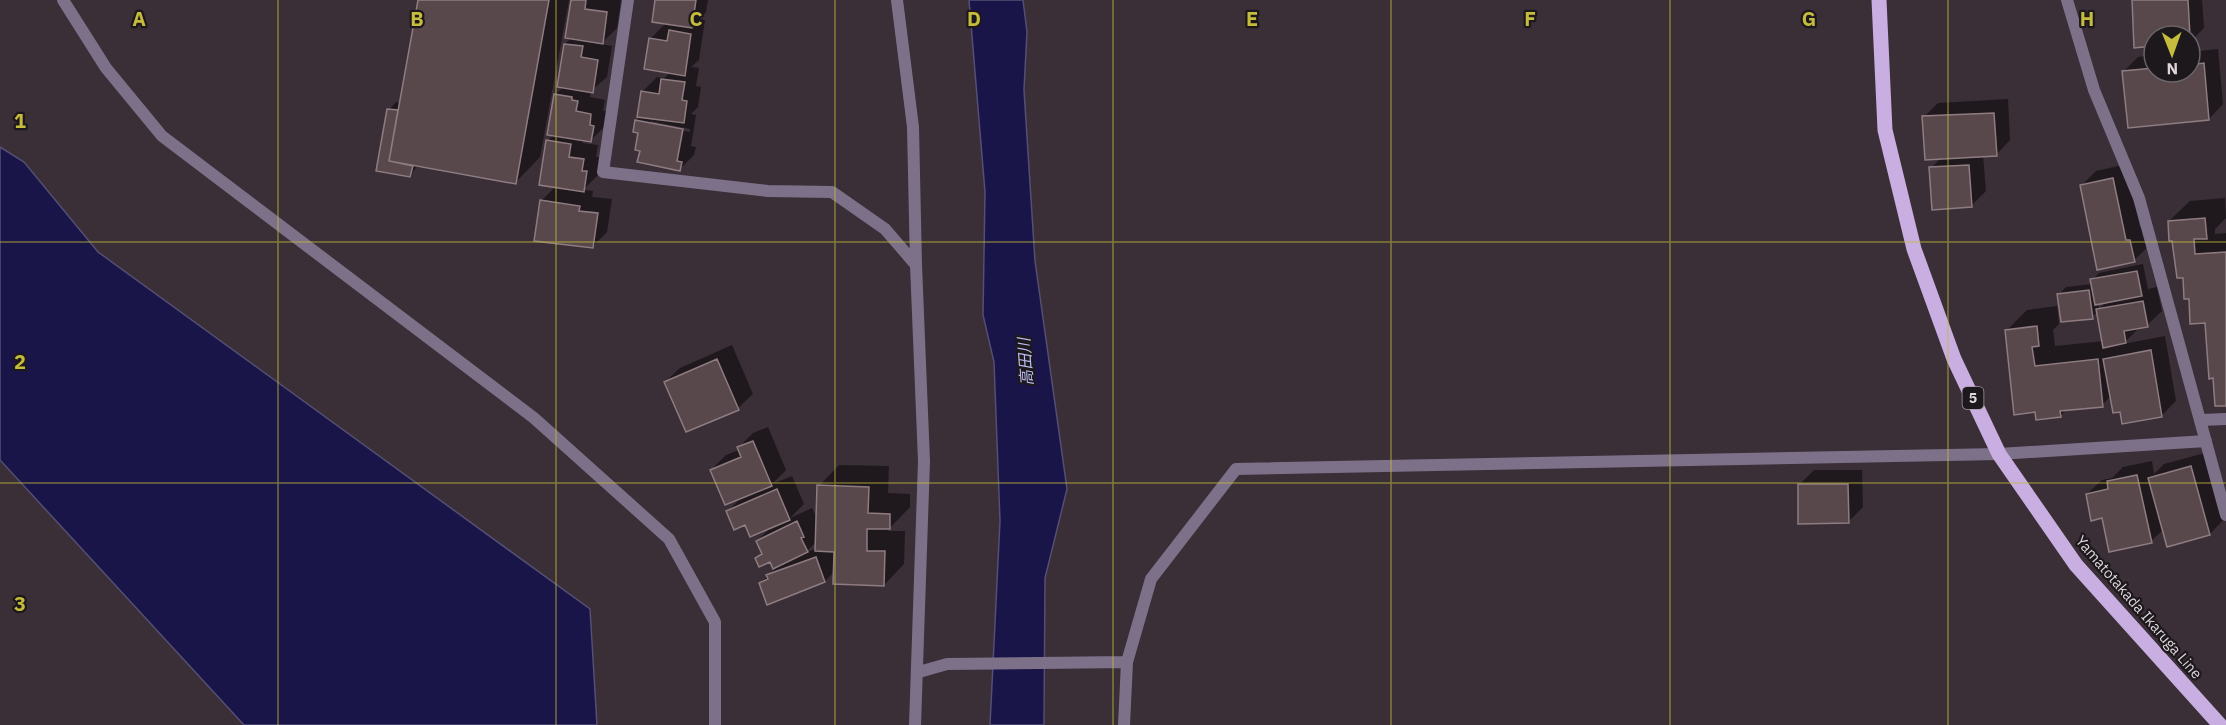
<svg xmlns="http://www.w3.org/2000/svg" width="2226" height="725" viewBox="0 0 2226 725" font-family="'IBM Plex Sans','Noto Sans JP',sans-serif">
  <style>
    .water { fill: #1a1548; stroke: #544f74; stroke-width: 1.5 }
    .shadow { fill: #0007; fill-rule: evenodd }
    .building { fill: #58484c; stroke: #8e7c81; stroke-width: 1.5 }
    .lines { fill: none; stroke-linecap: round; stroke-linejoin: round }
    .minor { stroke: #7d718a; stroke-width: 12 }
    .tertiary { stroke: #7d718a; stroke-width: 12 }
    .primary { stroke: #c8aee1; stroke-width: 15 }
    .grid { fill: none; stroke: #c5bc3d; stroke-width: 1.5; stroke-opacity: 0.55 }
    .labels { text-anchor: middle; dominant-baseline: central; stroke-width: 4.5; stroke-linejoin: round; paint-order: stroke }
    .shield { fill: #1d181c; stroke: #a39ca2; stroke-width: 1.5 }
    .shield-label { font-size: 14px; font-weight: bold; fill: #ddd5db }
    .street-label { font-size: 15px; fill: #ddd5db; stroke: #1d181c }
    .water-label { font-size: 16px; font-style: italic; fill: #b9bdf0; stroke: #1d181c }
    .grid-label { font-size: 20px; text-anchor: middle; font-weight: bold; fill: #c5bc3d; stroke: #1d181c; stroke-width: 4.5; stroke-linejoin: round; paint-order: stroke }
  </style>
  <rect width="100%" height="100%" fill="#3a2e37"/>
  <!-- water -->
  <path class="water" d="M969,0H1023L1027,32L1024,90L1035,261L1067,489L1045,578L1044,725H990L1000,521L994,362L983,315L985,192Z
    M0,147L24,162L98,252L590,609L597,725H244L0,460Z"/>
  <!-- shadow -->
  <path class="shadow" d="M420,0H569L540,157L515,183L418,165L410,176L378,170L389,110L396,102L401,103Z
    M572,0H621L617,28L601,44L612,46L607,77L591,91L590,97L605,100L603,111H608L605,126L591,140L583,139V143L598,145L596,157H601L598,175L583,190L593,191L592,197L612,199L607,232L593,246L541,201L556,186L548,141L554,134L555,95L563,87L565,44L571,38Z
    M656,0H708L706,12L700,19L705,20L699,60L691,67L699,68L696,86L701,87L698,107L691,114L696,115L691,146L696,147L694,155L680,169L642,150L640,132L636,121L641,116L642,92L657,77L664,78L671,72L650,39L666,23ZM651,121L690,129V132L651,125Z
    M2134,0H2202L2204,28L2190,42V36H2154V45Z
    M2218,49L2223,104L2209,119L2124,71L2138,57L2154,55V72H2190V52Z
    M2008,99L2010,140L1996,155H1983L1986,191L1971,206L1931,168L1942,157L1924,117L1938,103Z
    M2127,164L2140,227L2145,226L2149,246L2134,260L2081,186L2096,171Z
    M2225,198L2226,218L2215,229V234L2226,233V404L2207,321L2190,297L2169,221L2190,201Z
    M2143,264L2148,289L2157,287L2162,311L2147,325L2140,327L2123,344L2165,336L2176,401L2162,415L2121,410L2111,396L2102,405L2067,409L2060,416L2007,330L2027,310L2057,306L2059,324L2053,330L2055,346L2104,341L2098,311L2092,317L2059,294L2066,287L2093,284L2092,280L2099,273ZM2107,301L2099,309L2098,303Z
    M732,345L753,394L738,408L687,430L665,382L680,368Z
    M768,427L786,470L772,484L792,476L804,504L790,518L812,508L818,520L819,486L839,465L889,466L888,493L910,494V507L887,531H905L904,564L884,585L835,571L825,581L768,603L760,583L775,569L771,560L757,558L762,552L757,541L772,526L746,523L728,511L743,496L711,470L726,455L739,450L738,448L753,433ZM817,541V548L805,553Z
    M2205,453L2224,519L2210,534L2164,529L2151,541L2103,517L2087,494L2102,480L2112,478L2123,467L2152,461L2154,474L2164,464Z
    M1814,470H1862L1863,507L1848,522L1799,485Z"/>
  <!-- building -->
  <path class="building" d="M418,0H549L516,184L389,161Z
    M571,0H586L585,9L607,12L603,44L565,38Z
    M655,0H696L692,28L652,22Z
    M2132,0H2188L2190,36H2154V46L2134,48Z
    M669,30L691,34L685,76L644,69L649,38L667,41Z
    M564,44L583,46L581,57L598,60L593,93L557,87Z
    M2204,63L2209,120L2128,128L2122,71L2154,68V72H2190V65Z
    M661,79L685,82L682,100L687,101L684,123L637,117L641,91L659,94Z
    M554,94L572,97V100L578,101L576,111L591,114L590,125L594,126L591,142L547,135Z
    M387,109L398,110L389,161L413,166L410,177L376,171Z
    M1994,113L1997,156L1925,160L1922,116Z
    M635,120L683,129L677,161L682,162L680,171L637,162L640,151L635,150L638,133L633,132Z
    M546,140L571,144L569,157L584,159L582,171H587L584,192L539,185Z
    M1969,165L1972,207L1932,210L1929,167Z
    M2113,178L2126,240H2130L2135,262L2097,270L2080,185Z
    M540,200L580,206L579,211L598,213L593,248L534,241Z
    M2205,218L2207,239H2194L2195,254L2226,252V406H2215L2213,378L2209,379L2205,323L2190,324L2189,299H2184L2183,278H2177L2172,241H2169L2168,221Z
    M2137,271L2142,296L2095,305L2090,279Z
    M2089,290L2093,319L2061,322L2057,294Z
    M2143,301L2148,327L2124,331L2126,343L2103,348L2096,309Z
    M2037,326L2039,346L2032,347L2035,366L2098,359L2103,407L2060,411L2061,417L2036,420L2035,412L2014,415L2005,330Z
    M2151,350L2162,417L2122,424L2120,412L2113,413L2103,359Z
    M717,359L739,410L686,432L664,382Z
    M753,441L772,486L725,505L710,470L741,457L737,447Z
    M2191,466L2210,535L2167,547L2148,478Z
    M2137,475L2152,543L2109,552L2102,518L2091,521L2086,494L2108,489L2107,481Z
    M1798,484H1848L1849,523L1798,524Z
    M817,485L869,487L868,513L890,514V529H867V551H885L884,586L833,584L834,552L815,551Z
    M777,489L790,520L750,537L745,525L734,530L726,511Z
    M797,521L804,537L801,538L808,552L773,569L770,562L759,567L755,558L762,554L756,541Z
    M816,557L825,582L767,605L759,583L768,579L766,575Z"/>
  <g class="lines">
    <!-- minor -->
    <path class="minor" d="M628,0L603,172L768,191L832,192L885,229L916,265L924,461L915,725
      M897,0L913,127L916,265
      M2067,0L2094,90L2139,198L2226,515
      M2201,420L2226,419
      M919,672L947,664L1127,662
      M1124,725L1127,662L1151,579L1236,469L1999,454L2206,441"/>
    <!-- tertiary -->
    <path class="tertiary" d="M63,0L106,68L162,136L534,418L669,539L715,622V725"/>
    <!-- primary -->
    <path class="primary" d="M1879,0L1885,130L1914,249L1954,359L1999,454L2076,565L2220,725"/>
  </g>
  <!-- grid -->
  <path class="grid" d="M278,0V725M556,0V725M835,0V725M1113,0V725M1391,0V725M1670,0V725M1948,0V725M0,242H2226M0,483H2226"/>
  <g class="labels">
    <!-- shield labels -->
    <rect class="shield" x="1962.5" y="387" width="21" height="22" rx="4.5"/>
    <g class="shield-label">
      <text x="1973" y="398">5</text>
    </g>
    <!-- street labels -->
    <g class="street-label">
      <text transform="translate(2139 607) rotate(49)">Yamatotakada Ikaruga Line</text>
    </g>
    <!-- water labels -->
    <g class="water-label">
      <text transform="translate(1025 362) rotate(-94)">高田川</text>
    </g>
  </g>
  <g class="grid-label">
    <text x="139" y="26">A</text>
    <text x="417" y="26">B</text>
    <text x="696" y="26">C</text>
    <text x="974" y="26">D</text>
    <text x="1252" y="26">E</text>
    <text x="1530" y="26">F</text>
    <text x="1809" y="26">G</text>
    <text x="2087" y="26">H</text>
    <text x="20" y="128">1</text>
    <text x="20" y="369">2</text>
    <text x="20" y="611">3</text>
  </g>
  <!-- north arrow -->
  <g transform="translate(2172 54) rotate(179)"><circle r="28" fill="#1d181c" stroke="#6a6468" stroke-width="1.5"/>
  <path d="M0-4.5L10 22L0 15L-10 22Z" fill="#c5bc3d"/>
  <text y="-9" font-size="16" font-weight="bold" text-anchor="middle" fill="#ddd5db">N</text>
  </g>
</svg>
